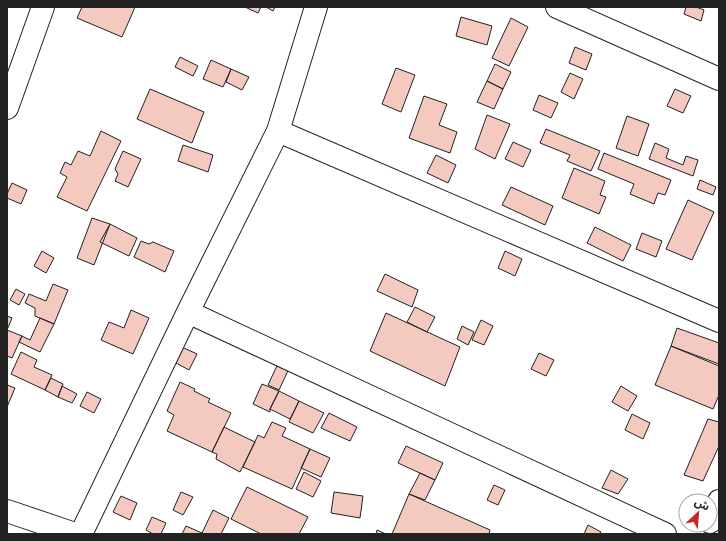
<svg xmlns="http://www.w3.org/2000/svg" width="726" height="541" viewBox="0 0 726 541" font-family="Signika,'Noto Sans Arabic',sans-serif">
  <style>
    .building { fill: #f3c9c0; stroke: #222 }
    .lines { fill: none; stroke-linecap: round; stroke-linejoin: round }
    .street-casing { stroke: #222; stroke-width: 24 }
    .secondary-casing { stroke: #222; stroke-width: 24 }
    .street { stroke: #fff; stroke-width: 22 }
    .secondary { stroke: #fff; stroke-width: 22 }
  </style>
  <rect width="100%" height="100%" fill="#fff"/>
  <!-- building -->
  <path class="building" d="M82,7H135L122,37L77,18Z
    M245,7H261L258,13Z
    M266,7H275L273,11Z
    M686,7H696L704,10L701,21L684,14Z
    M461,17L492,26L487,45L456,36Z
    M511,18L528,27L509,66L492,58Z
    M575,47L592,54L586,70L569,63Z
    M180,57L198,66L193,76L175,67Z
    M211,60L231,69L223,87L203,79Z
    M495,64L511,72L503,89L487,81Z
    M396,68L415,75L401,112L382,104Z
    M231,69L249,77L242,90L226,82Z
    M570,73L583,79L574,99L561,92Z
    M487,81L503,89L494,109L477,102Z
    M150,89L204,112L192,143L137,119Z
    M675,89L691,96L683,113L667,106Z
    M539,95L558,103L551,118L533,110Z
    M424,96L447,104L439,125L457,132L450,153L409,138Z
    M487,115L510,124L495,159L475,149Z
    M627,116L649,124L638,156L616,148Z
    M546,129L600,151L591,171L567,161L570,155L540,143Z
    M101,131L121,141L87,211L57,197L67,177L60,173L65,162L71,165L78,151L90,156Z
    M513,142L531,150L523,167L505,159Z
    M655,143L669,149L666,158L683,165L686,156L698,160L693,176L649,159Z
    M183,145L213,155L208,172L178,161Z
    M123,151L141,159L128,187L115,181L118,174L115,169Z
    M604,153L671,180L665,195L658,193L654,204L630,194L634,184L598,169Z
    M436,155L456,165L448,183L427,173Z
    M574,168L605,181L600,195L606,197L599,214L562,198Z
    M700,180L716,187L713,195L697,189Z
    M12,183L27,190L21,204L7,198V194Z
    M511,187L553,206L545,225L502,205Z
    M688,200L714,212L692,260L666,249Z
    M92,218L110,224L94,265L77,258Z
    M110,224L137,238L129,256L100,242Z
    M595,227L631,245L623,261L587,243Z
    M642,233L662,241L656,257L636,249Z
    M141,241L149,244L153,242L174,251L165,272L134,257Z
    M42,251L54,258L46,273L34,266Z
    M505,251L522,259L515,276L498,268Z
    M385,274L418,290L412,307L377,291Z
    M53,284L68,290L54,324L35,316V308L25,303L29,294L46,301Z
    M16,289L25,294L19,305L10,300Z
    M415,307L435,317L427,332L407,322Z
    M131,310L149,318L133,354L101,340L109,322L124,328Z
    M386,313L460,347L445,386L370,351Z
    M7,316L12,318L7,330Z
    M40,318L54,324L40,352L19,342L22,336L30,340Z
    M481,320L493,326L484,345L472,340Z
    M462,326L474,332L468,345L457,339Z
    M677,328L719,343V364L671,346Z
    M7,330L22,336L12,358L7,356Z
    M671,346L719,366V395L713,409L655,385Z
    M182,347L197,354L189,370L174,362Z
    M21,352L37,360L34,367L52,375L45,390L11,374Z
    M539,353L554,360L546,376L531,369Z
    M281,357L292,362L279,390L268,385Z
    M51,378L63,384L58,397L45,390Z
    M180,382L195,389L194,391L210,399L208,402L231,413L212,452L167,431L174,415L167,411Z
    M262,384L279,391L270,409V412L253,404Z
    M7,385L15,388L7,407Z
    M62,386L77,394L72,403L58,397Z
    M621,386L637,396L628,411L612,402Z
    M279,391L299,401L290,419L270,409Z
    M87,392L101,399L94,413L80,406Z
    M299,401L324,413L313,433L289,422Z
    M329,413L357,427L350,441L321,428Z
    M632,414L650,423L643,439L625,430Z
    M708,419L719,422V446L703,481L684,475Z
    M272,422L286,428L282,436L310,449L292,489L243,467L258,435L264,438Z
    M224,427L255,442L240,472L216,459L217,454L212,452Z
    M406,446L443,463L435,480L398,463Z
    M310,449L330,458L321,477L301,468Z
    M611,470L628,479L618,494L602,488Z
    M304,472L321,481L313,497L296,489Z
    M420,473L435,480L425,500L409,494Z
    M494,485L505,490L498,505L487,500Z
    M247,487L308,517L299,534H261L231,519Z
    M181,492L193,497L183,515L173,510Z
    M334,492L363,496L360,518L331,513Z
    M409,494L490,530L489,534H392Z
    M121,496L137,503L130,520L113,512Z
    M213,510L229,518L221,534H205L202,533Z
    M152,517L166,523L161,534H153L146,530Z
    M588,525L601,532L600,534H584Z
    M186,526L202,533L205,534H182Z
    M377,530L386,534H376Z"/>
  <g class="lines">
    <!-- street casing -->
    <g class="street-casing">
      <path id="street" d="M557,7L719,79
        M278,131L719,321
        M188,312L665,534
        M7,511L75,534
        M710,522L719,501
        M81,534L188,312L278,131L316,7"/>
    </g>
    <!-- secondary casing -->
    <g class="secondary-casing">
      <path id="secondary" d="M7,108L43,7"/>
    </g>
    <!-- street -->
    <use href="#street" class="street"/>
    <!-- secondary -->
    <use href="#secondary" class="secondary"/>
  </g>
  <!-- border -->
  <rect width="726" height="541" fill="none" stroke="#222222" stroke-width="16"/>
  <!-- north arrow -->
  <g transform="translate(698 513) rotate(26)"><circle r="19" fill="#ffffff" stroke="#a7a7a7"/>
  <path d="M0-3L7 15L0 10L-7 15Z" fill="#c62828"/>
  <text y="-6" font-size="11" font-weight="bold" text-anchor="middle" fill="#222222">ش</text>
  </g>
</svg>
